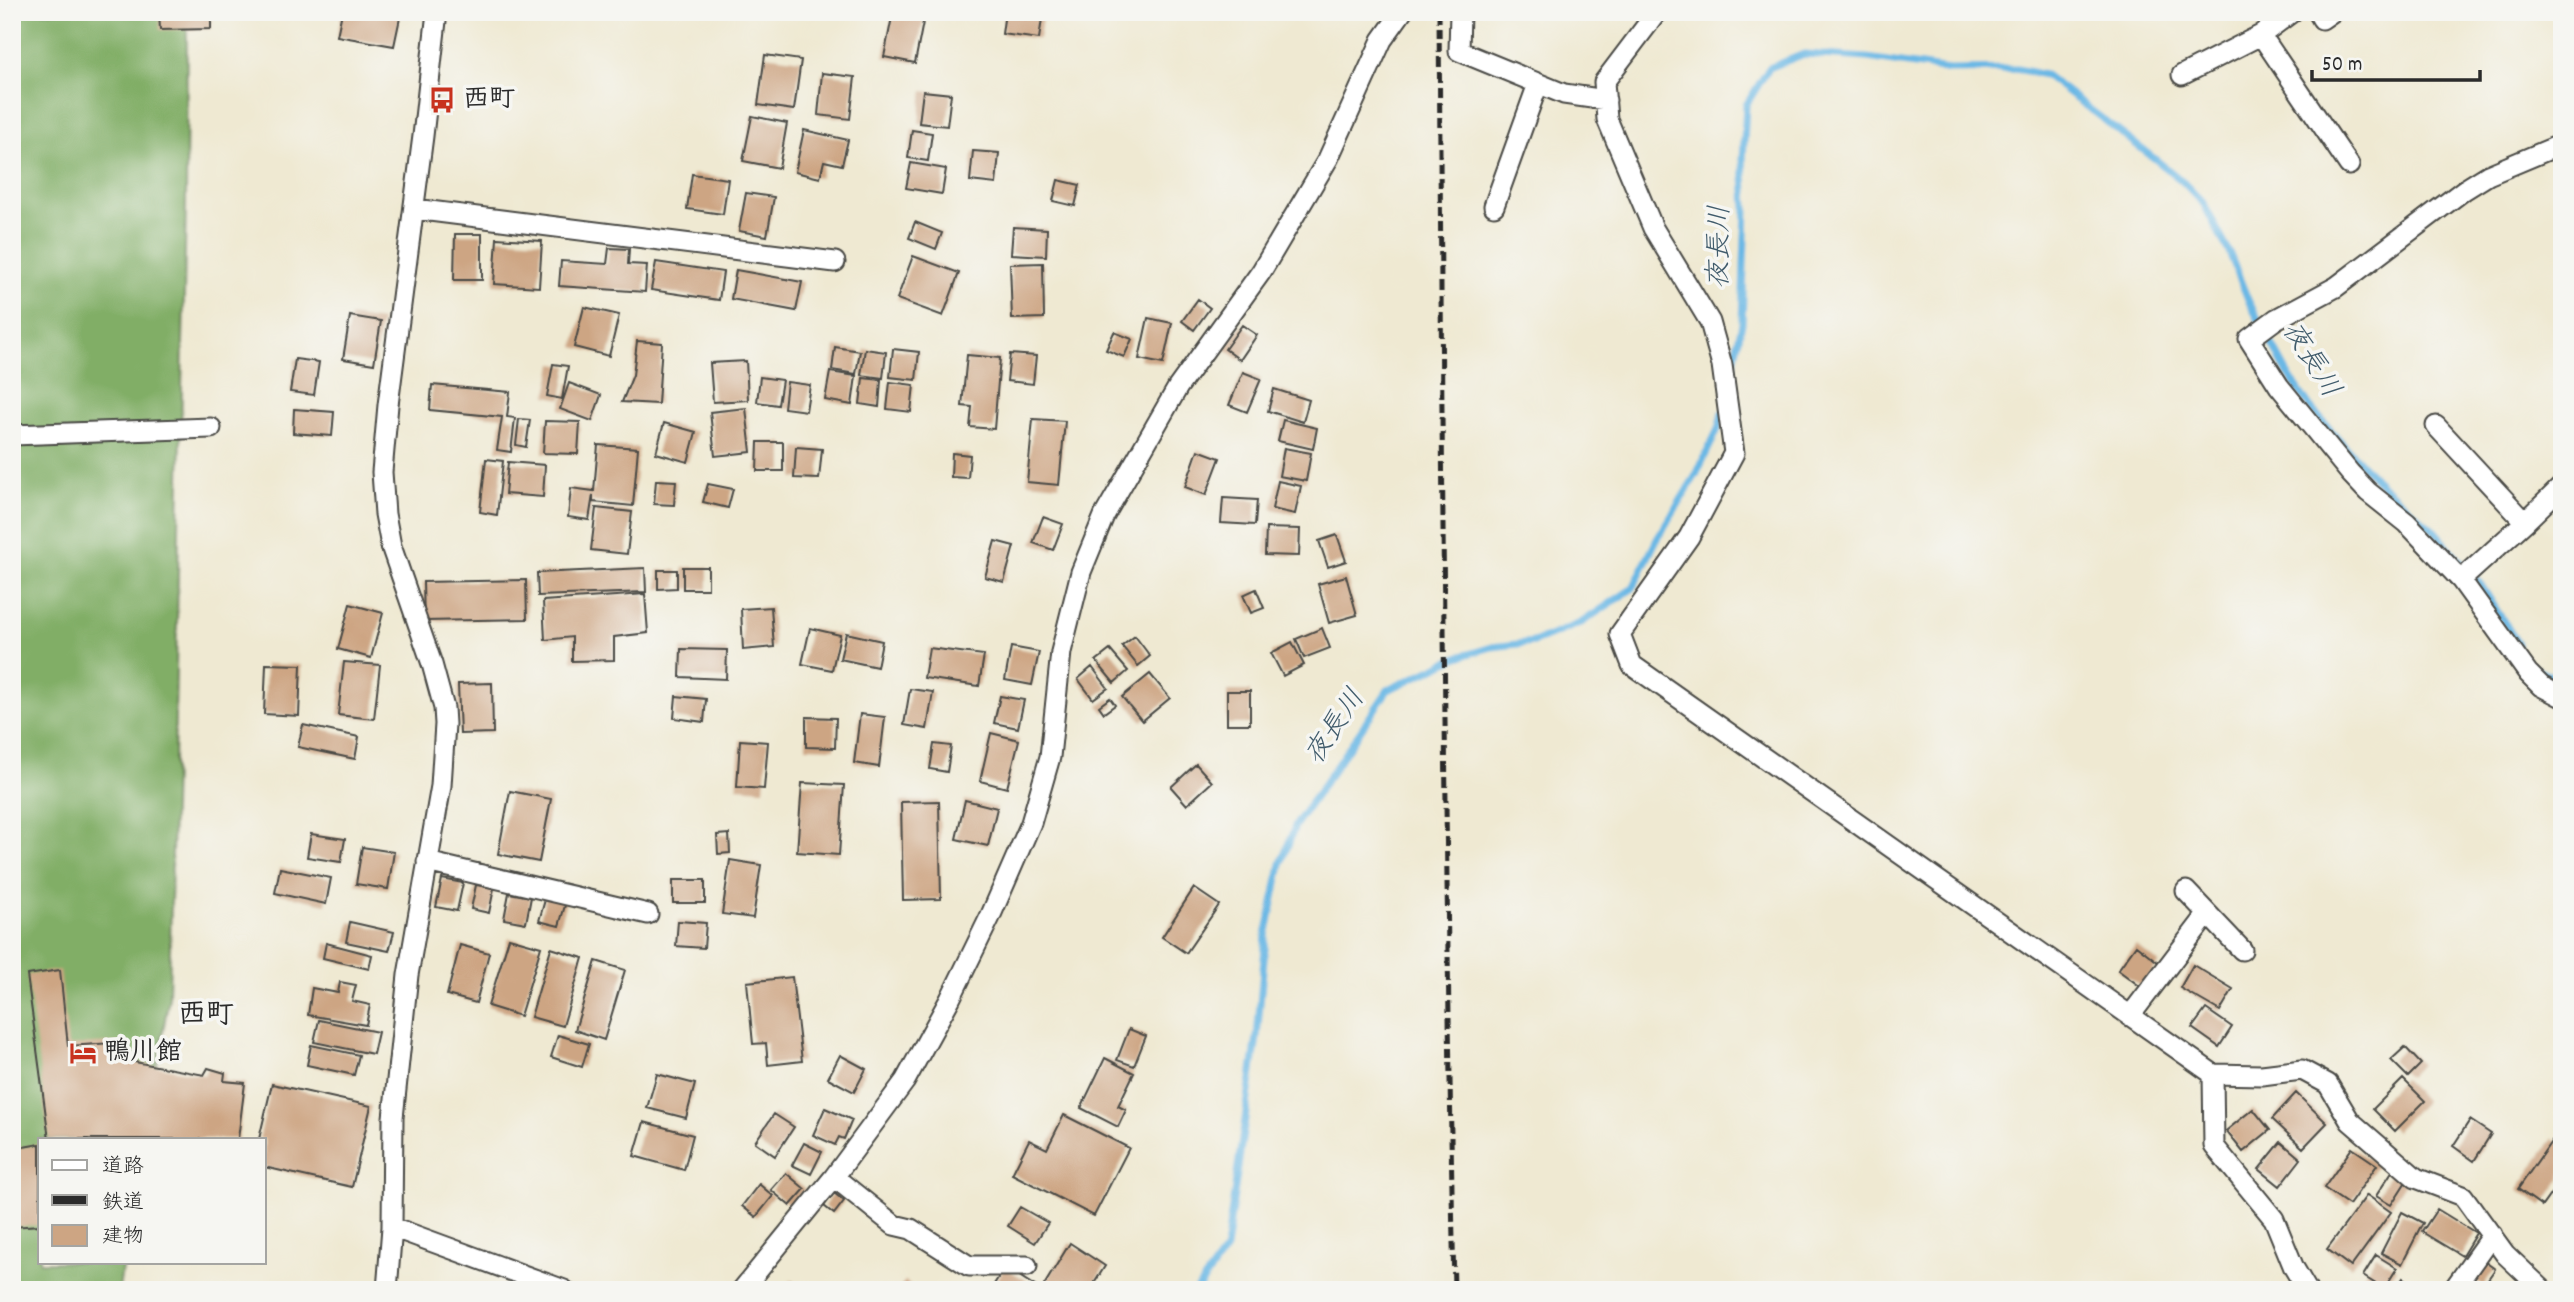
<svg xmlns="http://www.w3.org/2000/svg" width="2574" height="1302" viewBox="0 0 2574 1302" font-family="Dekko,'Klee One',sans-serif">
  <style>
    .forest { fill: #81ae66; stroke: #566c48; stroke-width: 2 }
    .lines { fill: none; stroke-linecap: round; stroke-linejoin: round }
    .stream { stroke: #6bb8e5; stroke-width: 7 }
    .building { fill: #cda583 }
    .street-casing { stroke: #484844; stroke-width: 23 }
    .street { stroke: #fff; stroke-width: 19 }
    .rail { stroke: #2b2b2b; stroke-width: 5; stroke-dasharray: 10 5; stroke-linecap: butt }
    .labels { text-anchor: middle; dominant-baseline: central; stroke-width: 7; stroke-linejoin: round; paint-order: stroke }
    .poi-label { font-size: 26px; font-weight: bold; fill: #2b2b2b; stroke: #f6f6f2; text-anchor: start }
    .water-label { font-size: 28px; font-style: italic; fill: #415c6c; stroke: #f6f6f2 }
    .neighbourhood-label { font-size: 28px; font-weight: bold; fill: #2b2b2b; stroke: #f6f6f2 }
  </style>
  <rect width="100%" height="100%" fill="#f6f6f2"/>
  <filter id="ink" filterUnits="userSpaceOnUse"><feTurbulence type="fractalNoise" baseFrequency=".0143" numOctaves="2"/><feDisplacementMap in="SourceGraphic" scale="14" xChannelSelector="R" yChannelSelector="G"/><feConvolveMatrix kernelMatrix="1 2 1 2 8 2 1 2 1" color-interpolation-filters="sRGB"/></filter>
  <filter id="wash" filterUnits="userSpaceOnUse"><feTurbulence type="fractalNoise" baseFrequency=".00686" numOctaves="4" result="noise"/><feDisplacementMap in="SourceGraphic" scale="28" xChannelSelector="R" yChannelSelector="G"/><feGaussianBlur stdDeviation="1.57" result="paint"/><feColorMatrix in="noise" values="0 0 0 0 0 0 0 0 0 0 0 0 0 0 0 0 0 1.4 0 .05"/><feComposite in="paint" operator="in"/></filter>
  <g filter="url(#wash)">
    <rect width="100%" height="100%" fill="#efe9d2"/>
    <!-- forest -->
    <path class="forest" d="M12,12H187L186,202L169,997L144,1139H40V1262H123L119,1290H12Z"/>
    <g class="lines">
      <!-- stream -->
      <path class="stream" d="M1731,375L1742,323L1746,208L1743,160L1746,105L1769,68L1804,54L1867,58L1949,70L2017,69L2045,75L2155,159L2182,181L2203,203L2229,252L2249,302L2288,374L2310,407L2376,480L2433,529L2481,585L2518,644
        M2534,668L2562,681
        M1197,1290L1226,1249L1257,1037L1266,936L1281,864L1295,826L1388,690L1455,658L1492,647L1534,642L1581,623L1633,588L1657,539L1696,475L1719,427L1722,413"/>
    </g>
    <g id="blocks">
      <!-- building -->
      <path class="building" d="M159,12H211V29L160,30Z
        M342,12L401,13L394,46L337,36Z
        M893,12H925L915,63L884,57Z
        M1005,12H1043L1039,39L1002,34Z
        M765,55L801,60L794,110L758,105Z
        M822,73L855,77L850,119L818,115Z
        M923,91L951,94L947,126L919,123Z
        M752,116L787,123L779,168L743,161Z
        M804,130L848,140L842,165L824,161L820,178L795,172Z
        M912,130L932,133L928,161L908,158Z
        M973,151L999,153L996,184L970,181Z
        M911,163L946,169L942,194L906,188Z
        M692,174L728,179L723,214L687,209Z
        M1058,180L1080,185L1075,206L1053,201Z
        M746,193L774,197L767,236L739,231Z
        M915,222L942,233L936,249L909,238Z
        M1013,227L1047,229L1046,256L1011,254Z
        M455,234H482V280H454Z
        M497,238L542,241L539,287L494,284Z
        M609,248L629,249L628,264L647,265L645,292L559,286L561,261L607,264Z
        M913,256L959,273L943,316L897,299Z
        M656,262L723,272L719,300L651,290Z
        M1043,263L1044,318L1012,319L1010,264Z
        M736,270L802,282L796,311L731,299Z
        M1198,299L1210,308L1194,330L1182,321Z
        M584,307L619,315L609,356L574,347Z
        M350,316L381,321L374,364L343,359Z
        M1148,318L1172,323L1163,364L1139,359Z
        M1242,325L1257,335L1240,360L1225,349Z
        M1114,332L1132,339L1124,357L1106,350Z
        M637,341L662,343L658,404L622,402L633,375Z
        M835,347L860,351L856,374L832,370Z
        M865,349L886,352L883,378L861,375Z
        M893,349L919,352L916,380L890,377Z
        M1010,354L1036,356L1033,384L1007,381Z
        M967,355L1000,358L994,429L970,427L972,407L962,406Z
        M295,359L319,362L314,395L290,392Z
        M746,361L748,400L713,402L710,363Z
        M553,364L568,366L562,399L547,396Z
        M830,372L856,376L852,405L825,400Z
        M1243,372L1261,379L1247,412L1229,405Z
        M760,377L782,380L778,405L757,402Z
        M863,378L881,380L879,407L860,404Z
        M787,382L810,385L806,411L784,408Z
        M890,382L914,385L911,412L887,409Z
        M569,383L601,395L592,421L560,409Z
        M432,385L510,392L507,417L515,418L511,452L497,450L502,417L430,410Z
        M1274,389L1309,400L1303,422L1268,411Z
        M746,408L751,452L715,456L710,412Z
        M294,409L334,412L332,436L293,433Z
        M519,419L530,420L526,447L516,445Z
        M1033,419L1065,421L1059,485L1027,482Z
        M1283,420L1317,428L1313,449L1278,441Z
        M545,421L580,422L578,454L543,453Z
        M664,423L696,432L688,462L656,453Z
        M758,442H783V471H757Z
        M598,445L638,448L633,506L593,502V495L589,520L568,517L571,488L594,491Z
        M796,447L822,449L819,479L794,478Z
        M1284,448L1311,453L1306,481L1279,476Z
        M1198,450L1220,458L1206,495L1185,487Z
        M952,453L970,455L968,478L951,477Z
        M486,459L503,461L497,515L480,512Z
        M508,462L545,465L543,497L505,494Z
        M656,480L676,481L674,505L654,504Z
        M1278,481L1301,486L1295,514L1272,509Z
        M708,484L733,489L728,508L703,502Z
        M1223,498L1257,500L1255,525L1221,523Z
        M596,508L632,512L627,554L591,550Z
        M1043,517L1063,524L1053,550L1033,543Z
        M1266,528L1300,529L1299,556L1265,555Z
        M1337,535L1346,561L1328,567L1319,541Z
        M995,541L1014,546L1004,582L985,577Z
        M683,567H708V589H683Z
        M645,568L646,592L538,596L537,573Z
        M658,570H677V588L658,589Z
        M1346,576L1357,615L1329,623L1318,584Z
        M526,580L527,619L424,621L423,582Z
        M1256,589L1264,608L1251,613L1243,595Z
        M645,594L648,633L614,637V660L572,661V637L545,640L543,601Z
        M350,604L383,613L371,658L338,649Z
        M771,607L774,647L743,650L741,609Z
        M810,628L840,635L832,670L802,664Z
        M1322,628L1330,648L1304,658L1296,639Z
        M846,633L882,641L877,667L840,659Z
        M1135,636L1150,656L1138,666L1122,646Z
        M1292,642L1304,665L1283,676L1271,653Z
        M1011,647L1039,652L1032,685L1005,680Z
        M929,648L984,655L979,686L924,678Z
        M681,649L727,650L726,679L680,677Z
        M1110,650L1128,671L1114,683L1096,661Z
        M344,662L380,665L374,719L338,715Z
        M266,664L301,665L299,716L264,714Z
        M1092,667L1108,688L1093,699L1078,679Z
        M1150,674L1170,698L1142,721L1122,697Z
        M492,683L493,733L460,734L458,684Z
        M910,689L933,692L927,729L904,725Z
        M1227,691H1250V724H1227Z
        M676,696L706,699L704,722L674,718Z
        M1000,696L1024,700L1018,728L994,723Z
        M1110,698L1115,705L1104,713L1099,706Z
        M860,714L885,717L879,767L854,763Z
        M806,717L836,718L835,748L806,747Z
        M303,725L359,737L355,759L298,747Z
        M991,733L1019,740L1007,788L980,781Z
        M740,740L768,742L764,789L737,787Z
        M934,744L951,746L947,772L930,769Z
        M1196,764L1212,782L1187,805L1171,787Z
        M802,783L844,785L839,855L797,852Z
        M510,791L551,799L539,862L498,854Z
        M965,800L997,808L988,846L956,839Z
        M939,801L941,899L903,900L901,802Z
        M311,834L345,839L341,862L307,857Z
        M729,834L730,853L718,854L717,835Z
        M362,847L394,852L388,889L356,884Z
        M730,860L761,865L753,918L722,914Z
        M280,868L331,878L326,904L275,893Z
        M442,879L463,883L457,911L436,907Z
        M673,880H705V903H673Z
        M476,885L494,888L489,913L471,909Z
        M1194,888L1219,905L1186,953L1162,937Z
        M509,893L531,897L526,923L504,919Z
        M546,896L566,902L559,926L539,921Z
        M678,921L706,923L704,948L676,946Z
        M350,922L394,932L389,951L346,942Z
        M509,938L541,947L520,1016L488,1006Z
        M326,943L372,955L369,969L323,958Z
        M460,945L489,953L476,1003L447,995Z
        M2136,945L2159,963L2141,987L2118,970Z
        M551,948L583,958L563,1026L531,1017Z
        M596,961L625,970L604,1040L575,1030Z
        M2193,965L2233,989L2220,1011L2180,988Z
        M60,970L68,1046L127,1042L129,1061L204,1075L208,1068L225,1073L224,1081L245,1083L238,1139H49L27,975Z
        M792,977L802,1061L768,1065L766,1043L753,1044L747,982Z
        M340,982L356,985L352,1001L370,1005L366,1025L308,1015L312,988L338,993Z
        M2206,1009L2232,1027L2219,1047L2192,1028Z
        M319,1020L378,1032L373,1054L314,1042Z
        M1129,1029L1146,1036L1134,1066L1117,1060Z
        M558,1035L589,1044L582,1067L551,1057Z
        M311,1045L359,1055L354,1075L307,1065Z
        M2405,1047L2421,1064L2408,1077L2391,1060Z
        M840,1055L866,1069L854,1092L828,1078Z
        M1105,1058L1134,1073L1118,1106L1126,1110L1118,1127L1081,1108Z
        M657,1074L695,1084L686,1118L647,1108Z
        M2403,1079L2425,1101L2395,1131L2373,1109Z
        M272,1084L371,1106L352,1187L264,1167V1139H259Z
        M2296,1093L2327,1123L2303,1148L2272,1119Z
        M825,1108L852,1120L844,1139L839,1137L835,1145L813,1135Z
        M2253,1109L2270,1130L2243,1152L2226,1131Z
        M774,1114L794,1127L775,1156L755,1142Z
        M1064,1115L1129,1148L1094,1216L1012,1174L1029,1140L1047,1149Z
        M2470,1120L2491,1134L2474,1161L2453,1146Z
        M644,1122L693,1135L684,1170L634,1156Z
        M2553,1139L2562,1145V1178L2542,1206L2518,1189Z
        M2281,1142L2301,1159L2280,1186L2259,1169Z
        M804,1143L822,1152L811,1174L792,1165Z
        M40,1144V1225L12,1227V1149Z
        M2352,1148L2377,1165L2349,1205L2324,1188Z
        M2393,1170L2407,1180L2391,1205L2376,1196Z
        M786,1173L805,1189L790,1206L771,1190Z
        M759,1184L773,1196L756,1217L742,1206Z
        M834,1193L844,1201L834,1214L824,1206Z
        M2367,1195L2391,1212L2351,1267L2327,1249Z
        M1020,1207L1048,1223L1035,1243L1008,1226Z
        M2437,1209L2476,1233L2462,1256L2422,1232Z
        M2402,1212L2423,1223L2402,1264L2381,1253Z
        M1070,1243L1105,1266L1090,1290H1047L1043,1287Z
        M2376,1255L2397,1268L2384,1289L2363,1276Z
        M2481,1259L2495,1269L2483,1286L2469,1276Z
        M1005,1267L1041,1290L991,1289Z
        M2403,1278L2421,1290H2395Z
        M791,1280L805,1290H784Z
        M905,1281L917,1290H898Z"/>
    </g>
  </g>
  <g filter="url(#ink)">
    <use href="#blocks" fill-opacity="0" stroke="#484844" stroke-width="2"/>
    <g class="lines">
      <!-- street casing -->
      <g class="street-casing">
        <path id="street" d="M1460,12L1459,51L1564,94L1606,100
          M1657,12L1604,82L1607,119L1653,228L1710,322L1722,365L1734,453L1689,537L1620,634L1632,665L2213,1074L2262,1075L2302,1070L2328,1084L2350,1121L2416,1178L2463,1196L2505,1254L2543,1290
          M2318,12L2322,19L2332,12
          M2261,35L2349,165
          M2182,75L2261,35L2292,12
          M2562,144L2488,175L2464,190L2336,287L2276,319L2249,339L2279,386L2350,473L2368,492L2407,523L2461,580L2528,673L2541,686L2562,697
          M1494,206L1538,84
          M414,209L835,262
          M2436,426L2525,522L2461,580
          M12,435L211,428
          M2525,522L2562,486
          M427,862L648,914
          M2186,891L2242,950
          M2130,1016L2207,915
          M2213,1074L2214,1146L2274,1219L2294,1268L2307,1290
          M834,1177L894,1225L911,1229L969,1266H1027
          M392,1227L564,1290
          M387,1290L392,1227L393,1118L408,975L441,786L445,724L444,708L432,664L391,546L385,514L382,472L388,405L423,136L437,12
          M742,1290L834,1177L905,1081L950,999L990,917L1031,823L1050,757L1061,652L1081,572L1104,516L1178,387L1261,272L1328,159L1382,40L1402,12
          M2453,1290L2492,1235"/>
      </g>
      <!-- street -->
      <use href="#street" class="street"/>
      <!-- rail -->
      <path class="rail" d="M1439,12C1442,438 1445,864 1454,1290"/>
    </g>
  </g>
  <!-- icons -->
  <defs>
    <g id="bus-bare" transform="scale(2.1)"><path d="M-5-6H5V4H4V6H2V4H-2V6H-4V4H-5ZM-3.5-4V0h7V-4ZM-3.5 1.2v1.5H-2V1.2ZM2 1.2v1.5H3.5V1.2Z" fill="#c8321e" stroke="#f6f6f2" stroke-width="2.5" paint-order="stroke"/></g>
    <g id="hotel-bare" transform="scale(2.1)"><path d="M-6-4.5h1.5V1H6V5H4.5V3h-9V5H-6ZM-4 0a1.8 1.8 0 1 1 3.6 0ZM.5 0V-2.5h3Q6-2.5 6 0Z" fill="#c8321e" stroke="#f6f6f2" stroke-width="2.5" paint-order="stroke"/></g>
  </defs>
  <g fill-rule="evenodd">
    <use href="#bus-bare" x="442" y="100"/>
    <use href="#hotel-bare" x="83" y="1053"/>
  </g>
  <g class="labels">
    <!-- poi labels -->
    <g class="poi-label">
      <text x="463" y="100">西町</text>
      <text x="104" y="1053">鴨川館</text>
    </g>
    <!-- water labels -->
    <g class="water-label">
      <text transform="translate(1722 247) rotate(-89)">夜長川</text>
      <text transform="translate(2309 361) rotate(58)">夜長川</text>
      <text transform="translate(1337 728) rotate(-56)">夜長川</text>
    </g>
    <!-- neighbourhood labels -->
    <g class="neighbourhood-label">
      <text x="206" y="1017">西町</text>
    </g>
  </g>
  <!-- margin -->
  <rect width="2574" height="1302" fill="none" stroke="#f6f6f2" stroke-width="42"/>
  <!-- legend -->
  <rect x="38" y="1138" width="228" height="126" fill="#f6f6f2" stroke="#a5a5a2" stroke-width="2"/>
  <rect x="52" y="1160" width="35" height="10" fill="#ffffff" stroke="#a5a5a2" stroke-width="2"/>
  <text x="102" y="1172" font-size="21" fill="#2b2b2b">道路</text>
  <rect x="52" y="1195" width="35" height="10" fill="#2b2b2b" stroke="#a5a5a2" stroke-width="2"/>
  <text x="102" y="1208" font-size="21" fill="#2b2b2b">鉄道</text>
  <rect x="52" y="1225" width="35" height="21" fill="#cda583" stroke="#a5a5a2" stroke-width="2"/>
  <text x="102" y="1242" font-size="21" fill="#2b2b2b">建物</text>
  <!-- scale -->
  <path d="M2312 70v10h168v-10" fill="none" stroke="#2b2b2b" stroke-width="3.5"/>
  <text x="2322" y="70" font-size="21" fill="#2b2b2b" stroke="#f6f6f2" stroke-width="5" paint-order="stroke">50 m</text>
</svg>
